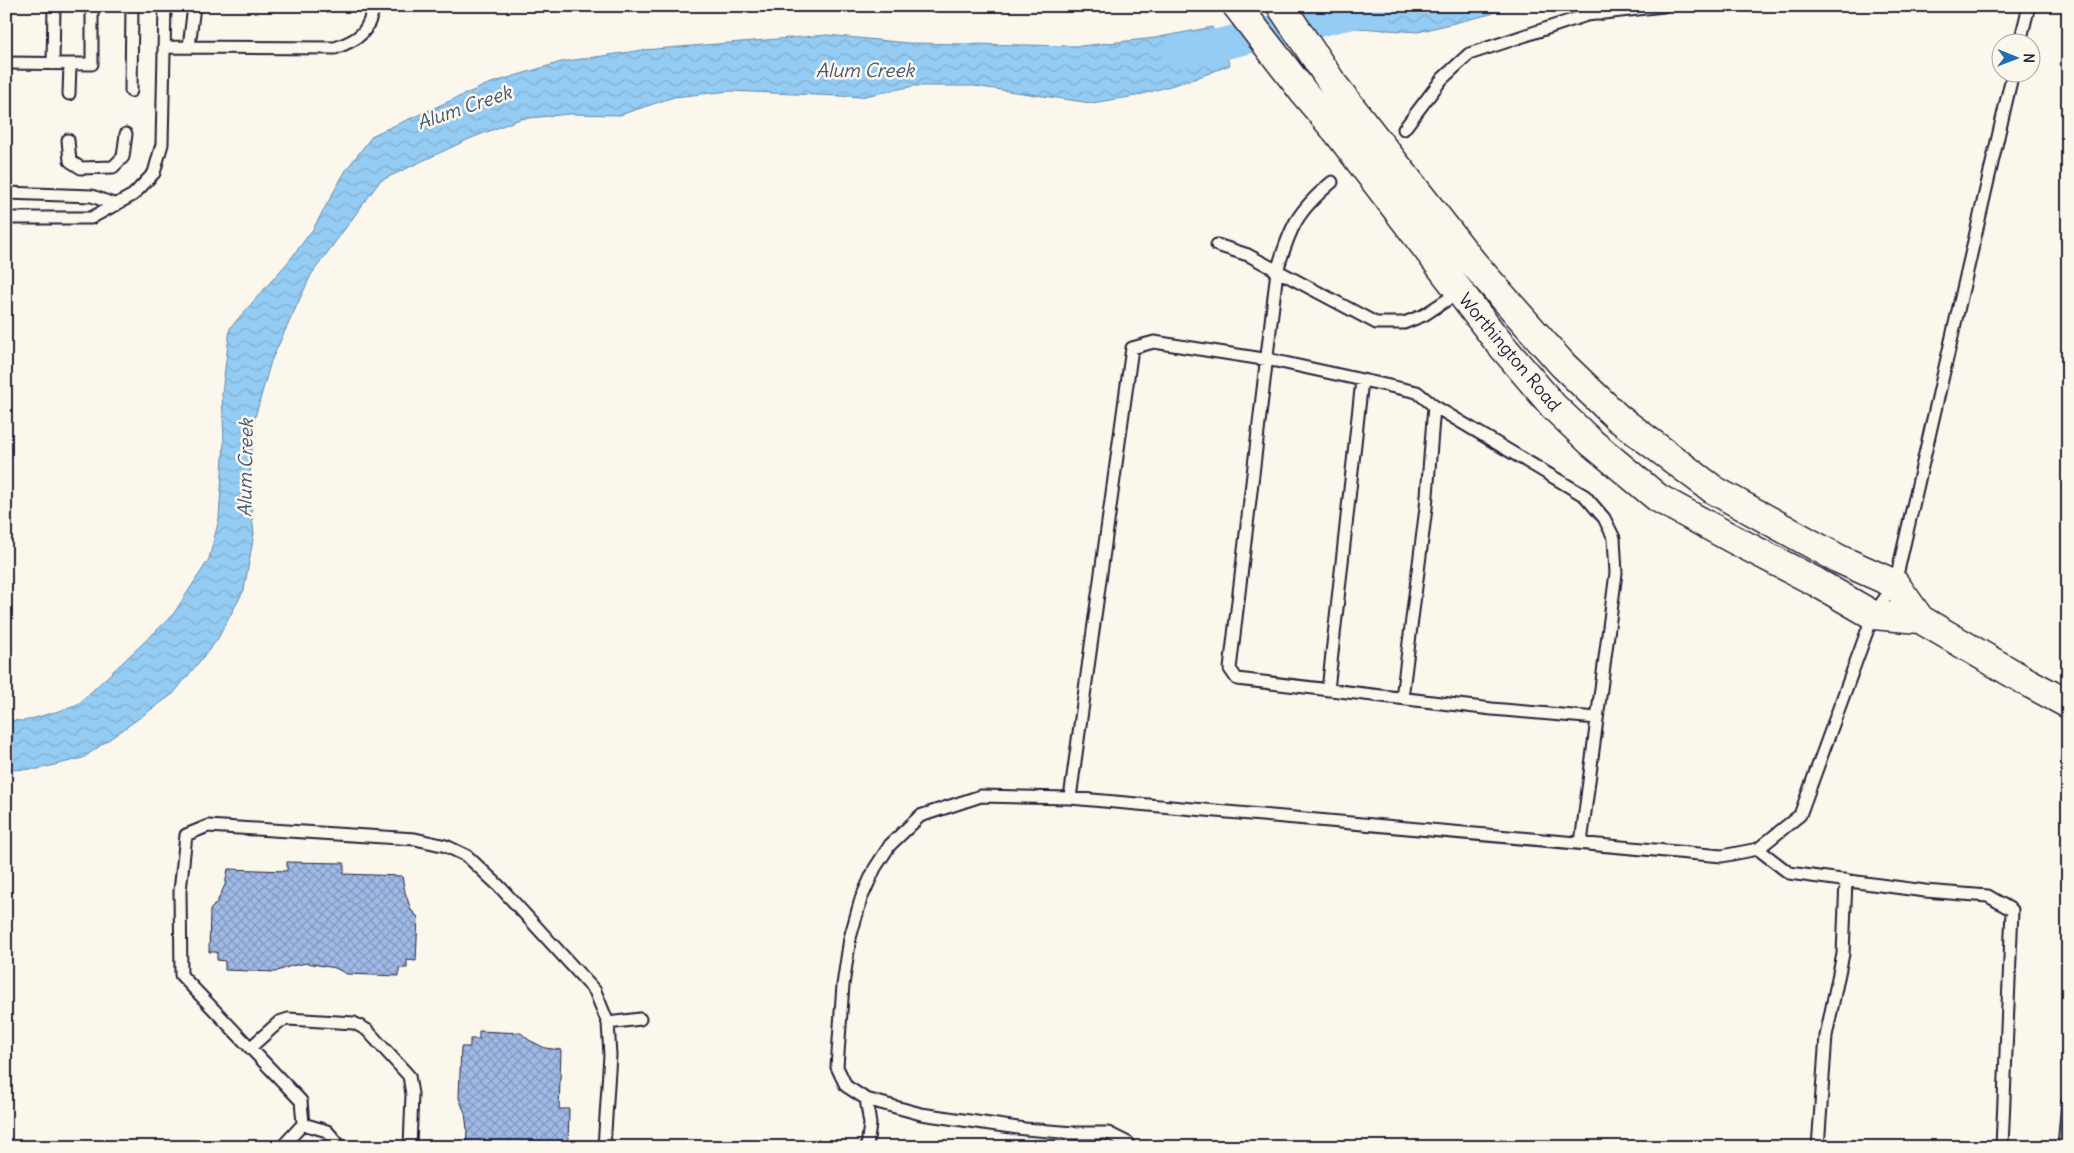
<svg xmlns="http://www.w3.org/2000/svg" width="2074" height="1153" viewBox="0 0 2074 1153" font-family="Delius,sans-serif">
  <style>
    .water { fill: url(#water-waves); stroke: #6688a9 }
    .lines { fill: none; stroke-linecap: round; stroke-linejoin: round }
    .river { stroke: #94ccf3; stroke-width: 32 }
    .building { fill: url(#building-cross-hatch); stroke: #22223b }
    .service-casing { stroke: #22223b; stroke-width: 15 }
    .secondary-casing { stroke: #22223b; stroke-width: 31 }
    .service { stroke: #fbf7ec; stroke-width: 11 }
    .secondary { stroke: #fbf7ec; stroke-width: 28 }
    .labels { text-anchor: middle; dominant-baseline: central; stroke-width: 5; stroke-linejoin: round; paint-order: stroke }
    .street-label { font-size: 18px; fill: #22223b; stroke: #fbf7ec }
    .water-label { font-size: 19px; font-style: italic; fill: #445572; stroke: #fbf7ec }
  </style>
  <defs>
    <pattern id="water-waves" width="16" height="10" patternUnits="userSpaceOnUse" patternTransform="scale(1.25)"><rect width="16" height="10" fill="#94ccf3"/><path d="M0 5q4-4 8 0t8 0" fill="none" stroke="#7fafd1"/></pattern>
    <pattern id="building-cross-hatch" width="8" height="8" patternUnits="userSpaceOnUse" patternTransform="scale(1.25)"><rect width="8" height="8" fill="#a0bae6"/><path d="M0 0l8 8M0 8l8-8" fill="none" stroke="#8297bc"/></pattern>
  </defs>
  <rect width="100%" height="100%" fill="#fbf7ec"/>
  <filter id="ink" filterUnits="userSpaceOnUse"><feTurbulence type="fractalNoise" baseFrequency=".02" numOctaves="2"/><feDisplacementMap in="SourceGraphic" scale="10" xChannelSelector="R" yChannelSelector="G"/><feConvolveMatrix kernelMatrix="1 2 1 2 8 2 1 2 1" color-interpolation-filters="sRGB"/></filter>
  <g filter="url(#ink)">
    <!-- water -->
    <path class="water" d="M1298,6H1505L1491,14L1418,32L1357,28L1319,34Z
      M1212,27L1230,65L1194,79L1136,96L1091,103L974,86H914L860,97L730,91L674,97L620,115L569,114L520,119L469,139L380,181L311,275L271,361L254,421L249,486L254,534L244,590L217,640L173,694L83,758L38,769L6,770V720L24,721L76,706L172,616L209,559L219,519L224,442L222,393L230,328L289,261L313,229L346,170L373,135L488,84L561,62L643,50L827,35L908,43L1081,46L1155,38Z"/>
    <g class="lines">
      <!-- river -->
      <path class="river" d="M1177,52L1218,45L1380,6"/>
    </g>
    <!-- building -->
    <path class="building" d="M287,862L344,863V874L402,876L405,892L411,910L418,917L416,961L407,960V968H399V976L347,974L335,968L307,963L291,966L275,972L225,970V961L217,960V952H209L210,910L217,902L225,885L228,869L287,871Z
      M479,1031L521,1033L529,1040L545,1048L561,1050L559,1109H569L568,1147H466L467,1129L465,1113L459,1098L461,1047H470V1039H479Z"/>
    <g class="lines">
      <!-- service casing -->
      <g class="service-casing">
        <path id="service" d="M2020,42L2029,6
          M165,47L335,48C360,39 368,33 374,6
          M189,47L194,6
          M6,63L92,64V6
          M53,64L54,6
          M131,91L132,6
          M69,94L70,64
          M1404,129L1442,79L1469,54L1587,15L1663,6
          M68,140L70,161L81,168L113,167L123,157L126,134
          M1332,182C1296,212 1290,228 1277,271L1230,669L1237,679L1492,709L1597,718
          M6,193L92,196L116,205
          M6,218H91L133,195L154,173L162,144L165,6
          M1217,245L1248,255L1376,323H1404L1424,315L1459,292
          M1328,690L1362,380
          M1402,698L1426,508L1434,406
          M1070,798L1132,348L1154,342L1276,361L1417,392L1434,406L1585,496L1604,518L1614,538L1616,573L1581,843
          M1758,849L1789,873L1925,891L1988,896L2012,910L2002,1147
          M608,1023L640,1019
          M251,1047L279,1022L288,1019L354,1023L367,1030L409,1076L412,1094L410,1147
          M866,1099L870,1124L867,1147
          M282,1147L303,1124
          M341,1147L327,1131L303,1124L301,1101L181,975L180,891L186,835L208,826L415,839L446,846L467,856L500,887L595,991L608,1023L610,1055L604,1147
          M1128,1147V1143L1108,1133H1074L1025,1129L921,1114L866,1099L846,1086L837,1067L843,985L850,938L861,899L875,868L890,845L920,816L981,796L1070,798L1722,856L1758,849L1800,815L1873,615L1895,584L2013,72
          M1818,1147L1826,1036L1843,954L1846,880
          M2064,1147L2068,1101"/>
      </g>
      <!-- secondary casing -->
      <g class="secondary-casing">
        <path id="secondary" d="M1237,6L1305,94L1339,134L1496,339L1554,407L1592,443L1658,498L1731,538L1816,582L1873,615L1920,619
          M1281,6L1333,84L1473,263L1563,365L1618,418L1714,490L1839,559L1895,584L1920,619L2029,683L2068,704"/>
      </g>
      <!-- service -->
      <use href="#service" class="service"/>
      <!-- secondary -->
      <use href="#secondary" class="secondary"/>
    </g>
  </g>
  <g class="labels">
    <!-- street labels -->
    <g class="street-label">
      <text transform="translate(1510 352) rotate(50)">Worthington Road</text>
    </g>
    <!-- water labels -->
    <g class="water-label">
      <text x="865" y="70">Alum Creek</text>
      <text transform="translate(464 107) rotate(-19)">Alum Creek</text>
      <text transform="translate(245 468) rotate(-89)">Alum Creek</text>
    </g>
  </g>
  <!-- margin -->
  <rect width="2074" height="1153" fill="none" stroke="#fbf7ec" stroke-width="25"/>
  <rect x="12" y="12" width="2049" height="1128" fill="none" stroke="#22223b" stroke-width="2" filter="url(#ink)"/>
  <!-- north arrow -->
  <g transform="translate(2016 58) rotate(91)"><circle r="24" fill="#fbf7ec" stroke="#a4a2a5"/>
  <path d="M0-4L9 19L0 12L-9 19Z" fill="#1f6fb2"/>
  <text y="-8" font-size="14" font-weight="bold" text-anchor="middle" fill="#22223b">N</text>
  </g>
</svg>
